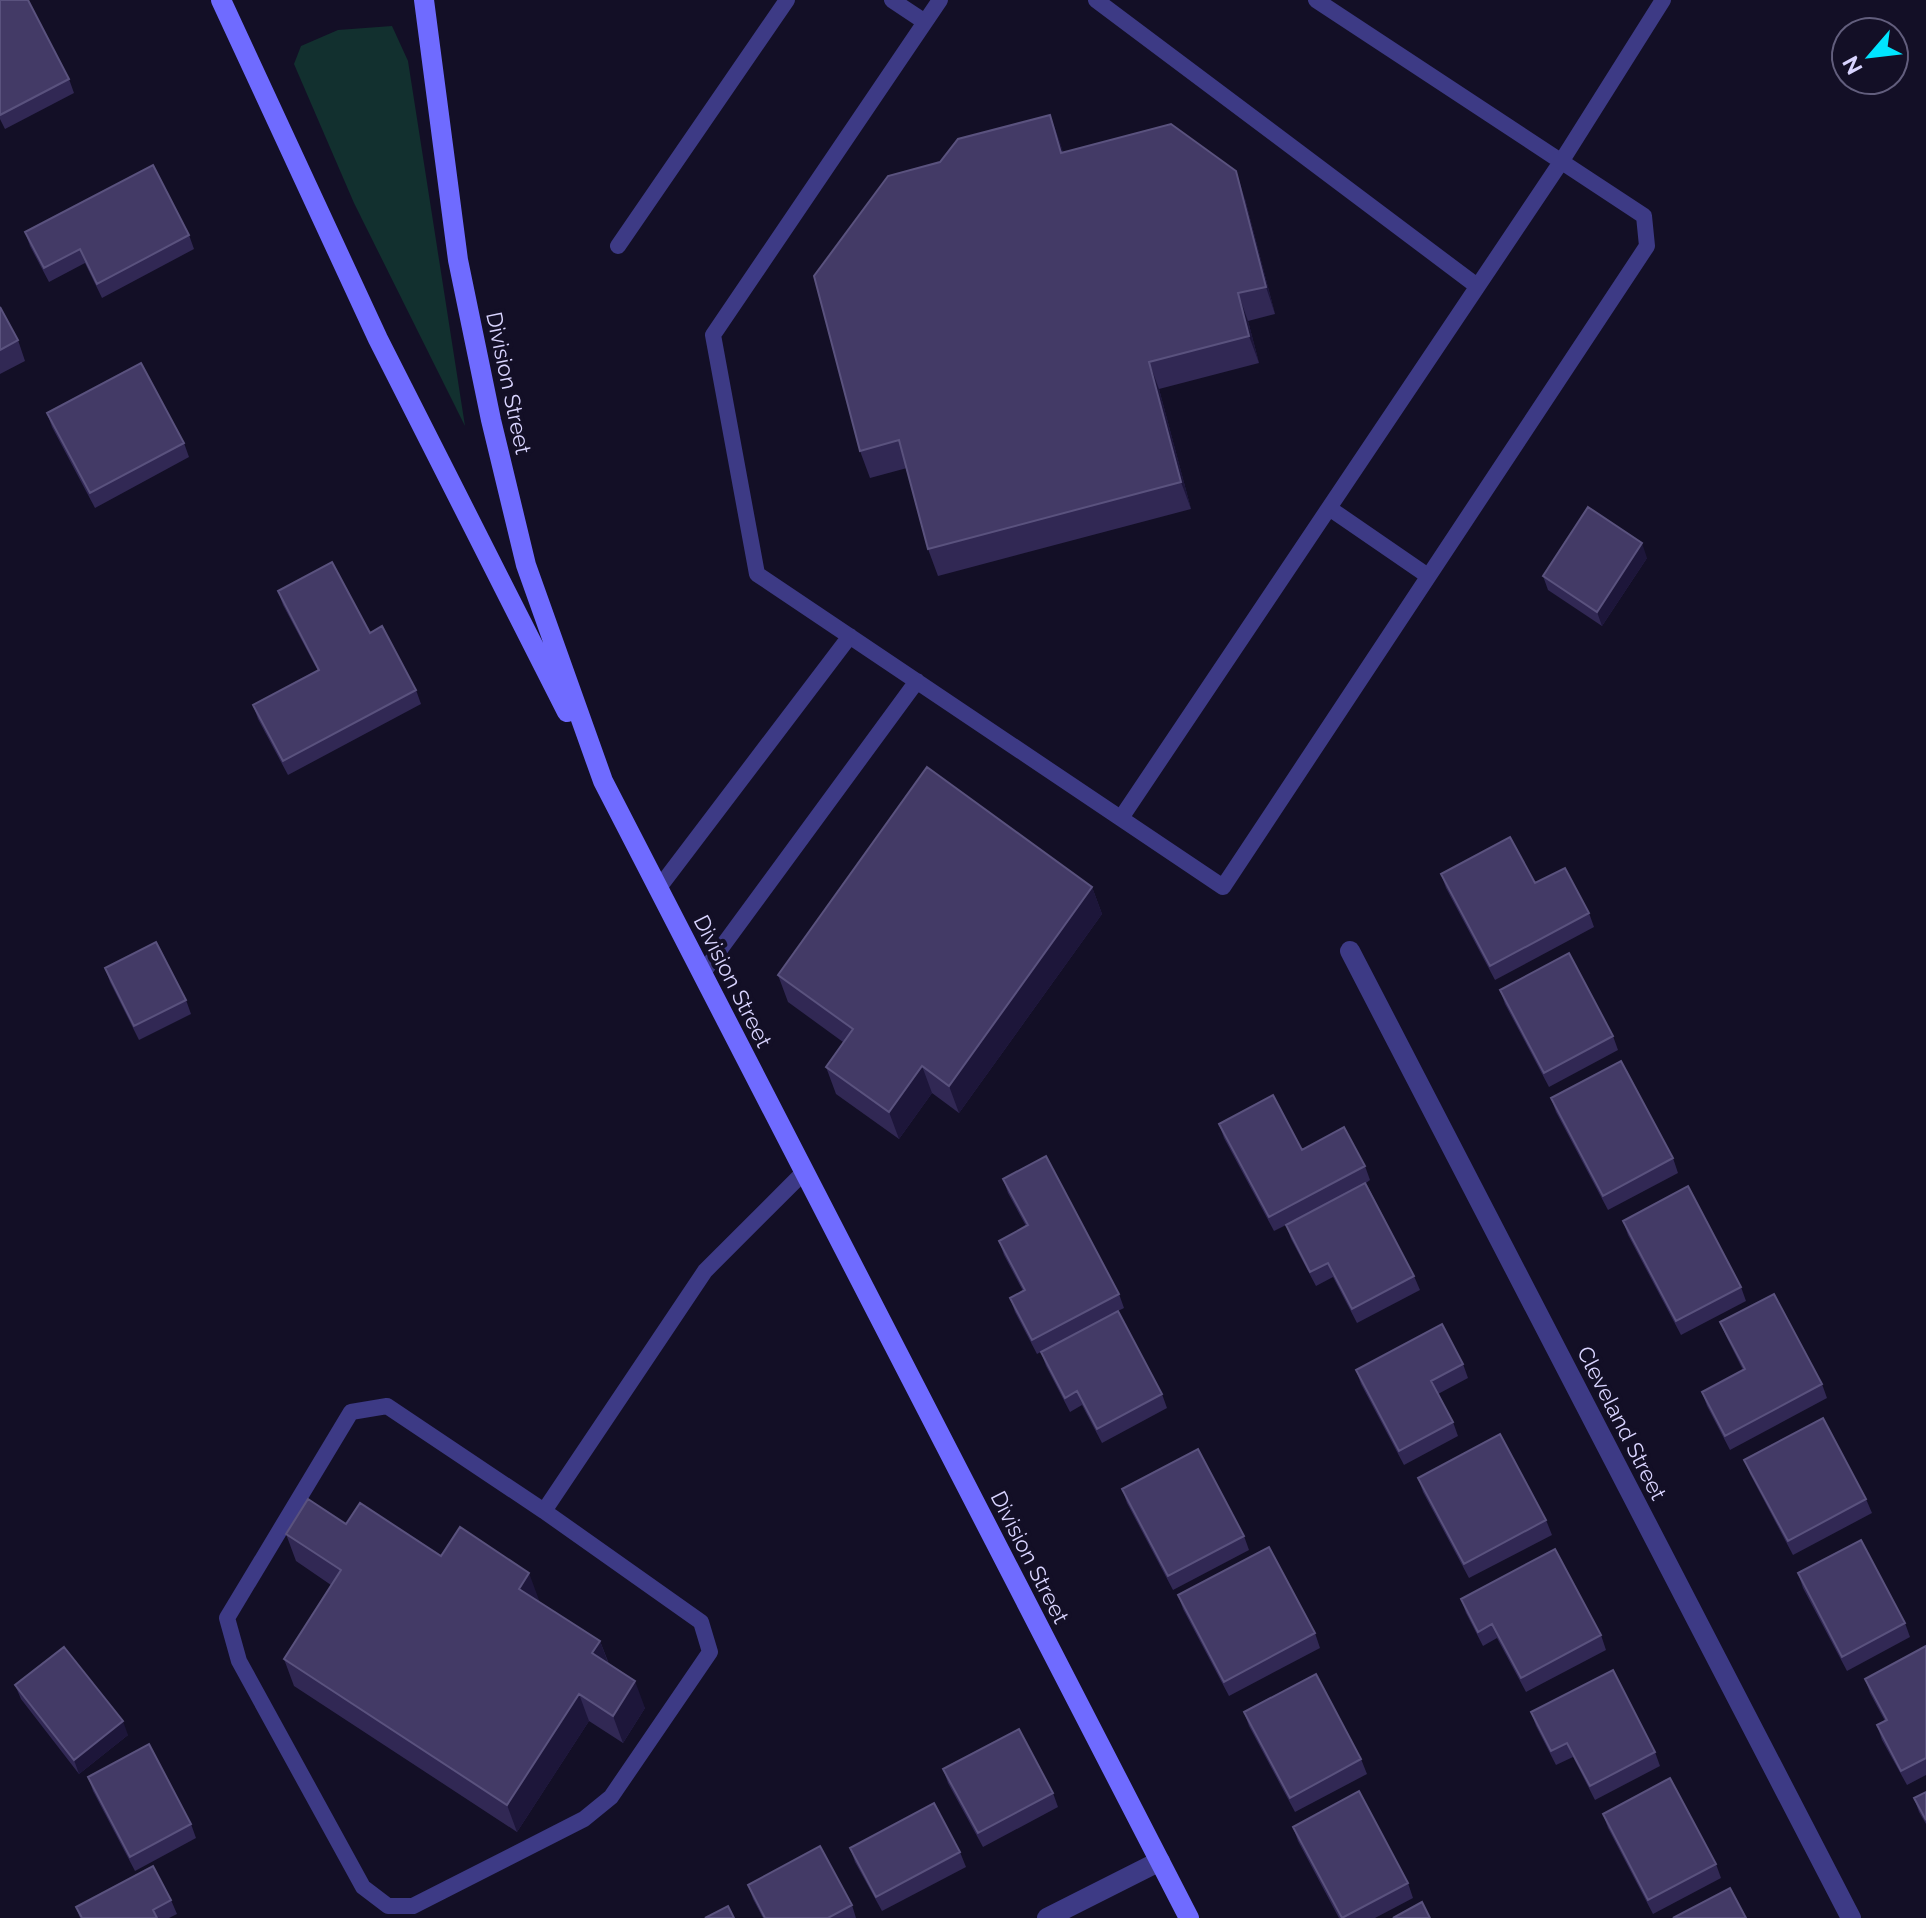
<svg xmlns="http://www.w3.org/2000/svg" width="1926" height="1918" viewBox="0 0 1926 1918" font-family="Raleway,sans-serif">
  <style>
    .green { fill: #12302f }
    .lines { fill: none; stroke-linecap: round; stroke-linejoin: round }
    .lane { stroke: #3d3a85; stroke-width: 16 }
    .street { stroke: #3d3a85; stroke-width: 20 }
    .secondary { stroke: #6f6bff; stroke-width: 20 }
    .wall { fill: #312854 }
    .shaded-wall { fill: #1d163a }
    .building { fill: #433a66; stroke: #5a527e; stroke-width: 2 }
    .labels { text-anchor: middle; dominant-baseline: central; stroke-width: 8; stroke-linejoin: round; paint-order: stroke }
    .street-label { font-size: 22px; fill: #d9d4ff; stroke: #130f26 }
  </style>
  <rect width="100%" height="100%" fill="#130f26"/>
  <!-- green -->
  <path class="green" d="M392,26L408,61L465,426L354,203L294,64L301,46L338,30Z"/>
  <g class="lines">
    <!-- lane -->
    <path class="lane" d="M892,0L925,22
      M940,0L713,335L757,574L1223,887L1647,246L1644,216L1316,0
      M1096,0L1477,286
      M618,246L787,0
      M1329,508L1428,576
      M1121,818L1561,162L1663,0
      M658,889L850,636
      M702,974L917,681
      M544,1511L701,1622L710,1652L611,1797L584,1819L413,1906H388L363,1887L239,1661L227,1618L351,1412L387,1406L544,1511L705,1271L803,1173"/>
    <!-- street -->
    <path class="street" d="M1350,951L1851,1918
      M1047,1918L1160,1861"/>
    <!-- secondary -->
    <path class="secondary" d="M221,0L378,339L567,712
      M424,0L458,260L491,420L526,565L603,781L1189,1918"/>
  </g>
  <!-- wall -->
  <path class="wall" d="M0,0L69,79L74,93L5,129L0,119Z
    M1050,115L1063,152L1245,199L1275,314L1248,321L1259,363L1159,389L1191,509L938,576L928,549L907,468L870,478L860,451L940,162Z
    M25,232L189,235L194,249L102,298L85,263L49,282L30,246Z
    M0,307L18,340L25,361L0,374Z
    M47,413L184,443L189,457L95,508L52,427Z
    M1647,558L1602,626L1548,590L1543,576Z
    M278,591L370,633L416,690L421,704L288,775L258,719L253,705L318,671L283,605Z
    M1441,874L1535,883L1589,913L1594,927L1495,980L1446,888Z
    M1092,887L1102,914L959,1113L932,1093L899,1139L836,1094L826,1067L843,1042L788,1002L778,975Z
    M105,968L186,1000L191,1014L139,1040L110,982Z
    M1500,990L1613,1036L1618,1050L1549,1087L1505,1004Z
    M1551,1098L1673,1158L1678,1173L1608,1210L1556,1112Z
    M1219,1124L1302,1150L1365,1166L1370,1180L1366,1183L1414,1276L1420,1290L1357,1323L1333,1277L1316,1286L1291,1239L1286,1225L1274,1231L1224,1138Z
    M1003,1179L1119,1294L1124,1308L1118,1311L1162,1394L1167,1408L1102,1443L1082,1405L1070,1412L1046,1366L1041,1352L1088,1327L1037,1354L1015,1312L1010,1298L1023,1291L1004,1255L999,1241L1026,1226L1008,1193Z
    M1623,1221L1741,1287L1746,1301L1681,1335L1628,1235Z
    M1720,1322L1822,1384L1827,1398L1730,1450L1707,1406L1702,1392L1743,1370L1726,1336Z
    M1463,1364L1468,1378L1438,1394L1453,1422L1458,1436L1404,1465L1361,1384L1356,1370Z
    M1744,1460L1866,1499L1872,1513L1793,1555L1750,1474Z
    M1418,1478L1546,1520L1552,1535L1469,1578L1423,1492Z
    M1122,1489L1244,1536L1249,1550L1173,1590L1127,1503Z
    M346,1524L441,1556L539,1600L538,1601L600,1641L609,1664L645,1708L623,1743L589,1721L517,1832L294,1686L284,1659L331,1585L296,1561L286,1534Z
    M1798,1573L1905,1623L1910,1637L1847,1671L1803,1588Z
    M1178,1595L1315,1633L1320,1648L1229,1696L1183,1609Z
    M1461,1599L1601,1635L1606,1650L1526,1692L1497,1638L1483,1646L1466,1613Z
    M1926,1646V1775L1907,1785L1882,1740L1877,1725L1885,1721L1870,1693L1865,1679Z
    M15,1685L128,1735L79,1774L21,1699Z
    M1244,1712L1361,1759L1367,1774L1295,1812L1249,1726Z
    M1531,1712L1655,1752L1660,1766L1595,1800L1573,1757L1556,1765L1536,1726Z
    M943,1769L1053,1793L1058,1807L983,1847L948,1783Z
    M88,1777L191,1824L196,1838L135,1871L93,1791Z
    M1926,1792V1824L1919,1812L1914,1798Z
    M1603,1814L1716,1864L1721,1878L1653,1914L1608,1828Z
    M1293,1827L1408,1883L1413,1898L1375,1918H1339L1298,1841Z
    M850,1848L960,1852L966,1867L882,1911L855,1862Z
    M748,1885L852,1905L856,1918H763L753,1899Z
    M171,1900L177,1914L169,1918H80L76,1907Z"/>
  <!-- shaded-wall -->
  <path class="shaded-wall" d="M1050,115L1060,142L1071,180L1061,153Z
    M1236,171L1245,199L1275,314L1266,287Z
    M1238,293L1248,321L1259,363L1249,336Z
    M1149,362L1159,389L1191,509L1181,482Z
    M1642,543L1647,558L1602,626L1597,612Z
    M1092,887L1102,914L959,1113L949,1086Z
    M922,1066L932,1093L899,1139L889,1112Z
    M529,1573L539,1600L529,1616L519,1589Z
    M600,1641L610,1668L592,1653Z
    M635,1681L645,1708L623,1743L613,1716Z
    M579,1694L589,1721L517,1832L507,1805Z
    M123,1721L128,1735L79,1774L74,1760Z"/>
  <!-- building -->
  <path class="building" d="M0,0H28L69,79L0,115Z
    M1050,115L1061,153L1171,124L1236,171L1266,287L1238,293L1249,336L1149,362L1181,482L928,549L899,440L860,451L814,276L888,176L940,162L958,139Z
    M153,165L189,235L97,284L80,249L44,268L25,232Z
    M0,307L18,340L0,350Z
    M141,363L184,443L90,493L47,413Z
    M1588,507L1642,543L1597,612L1543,576Z
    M332,562L370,633L382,626L416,690L283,761L253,705L319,670L278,591Z
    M927,767L1092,887L949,1086L922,1066L889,1112L826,1067L853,1029L778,975Z
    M1510,837L1535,883L1565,868L1589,913L1490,966L1441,874Z
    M156,942L186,1000L134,1026L105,968Z
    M1569,953L1613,1036L1544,1073L1500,990Z
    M1621,1061L1673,1158L1603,1196L1551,1098Z
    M1273,1095L1302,1150L1344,1127L1365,1166L1269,1217L1219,1124Z
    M1046,1156L1119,1294L1032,1340L1010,1298L1025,1290L999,1241L1028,1225L1003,1179Z
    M1365,1183L1414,1276L1352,1309L1328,1263L1310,1272L1286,1225Z
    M1688,1186L1741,1287L1676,1321L1623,1221Z
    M1774,1294L1822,1384L1725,1436L1702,1392L1745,1369L1720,1322Z
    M1118,1311L1162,1394L1097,1429L1077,1391L1065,1398L1041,1352Z
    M1442,1324L1463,1364L1431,1381L1453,1422L1399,1451L1356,1370Z
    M1823,1418L1866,1499L1788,1541L1744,1460Z
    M1500,1434L1546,1520L1464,1564L1418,1478Z
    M1198,1449L1244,1536L1168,1576L1122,1489Z
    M308,1499L346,1524L360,1503L441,1556L460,1527L529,1573L519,1589L600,1641L592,1653L635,1681L613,1716L579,1694L507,1805L284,1659L341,1570L286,1534Z
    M1861,1540L1905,1623L1842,1657L1798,1573Z
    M1269,1547L1315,1633L1224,1682L1178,1595Z
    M1555,1549L1601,1635L1521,1678L1492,1624L1478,1632L1461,1599Z
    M1926,1646V1758L1901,1771L1877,1725L1887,1720L1865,1679Z
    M64,1647L123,1721L74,1760L15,1685Z
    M1613,1670L1655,1752L1590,1786L1567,1743L1551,1751L1531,1712Z
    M1316,1674L1361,1759L1290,1798L1244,1712Z
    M1019,1729L1053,1793L978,1833L943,1769Z
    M149,1744L191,1824L130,1857L88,1777Z
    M1670,1778L1716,1864L1648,1900L1603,1814Z
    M1359,1791L1408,1883L1342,1918L1293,1827Z
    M1926,1792V1820L1914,1798Z
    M934,1803L960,1852L876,1897L850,1848Z
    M820,1846L852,1905L828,1918H765L748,1885Z
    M153,1866L171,1900L153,1910L157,1918H82L76,1907Z
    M1730,1888L1746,1918H1673Z
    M1422,1902L1430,1918H1393Z
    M728,1906L734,1918H705Z"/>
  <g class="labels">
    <!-- street labels -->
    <g class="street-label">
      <text transform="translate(509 383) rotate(78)">Division Street</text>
      <text transform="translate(733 981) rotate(63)">Division Street</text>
      <text transform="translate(1622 1423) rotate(63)">Cleveland Street</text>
      <text transform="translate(1030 1557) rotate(63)">Division Street</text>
    </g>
  </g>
  <!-- north arrow -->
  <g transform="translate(1870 56) rotate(242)"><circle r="38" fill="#130f26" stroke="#625e7d" stroke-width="2"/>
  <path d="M0-6L14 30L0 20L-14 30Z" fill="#00e5ff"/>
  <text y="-12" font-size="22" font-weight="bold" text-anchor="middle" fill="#d9d4ff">N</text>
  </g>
</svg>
